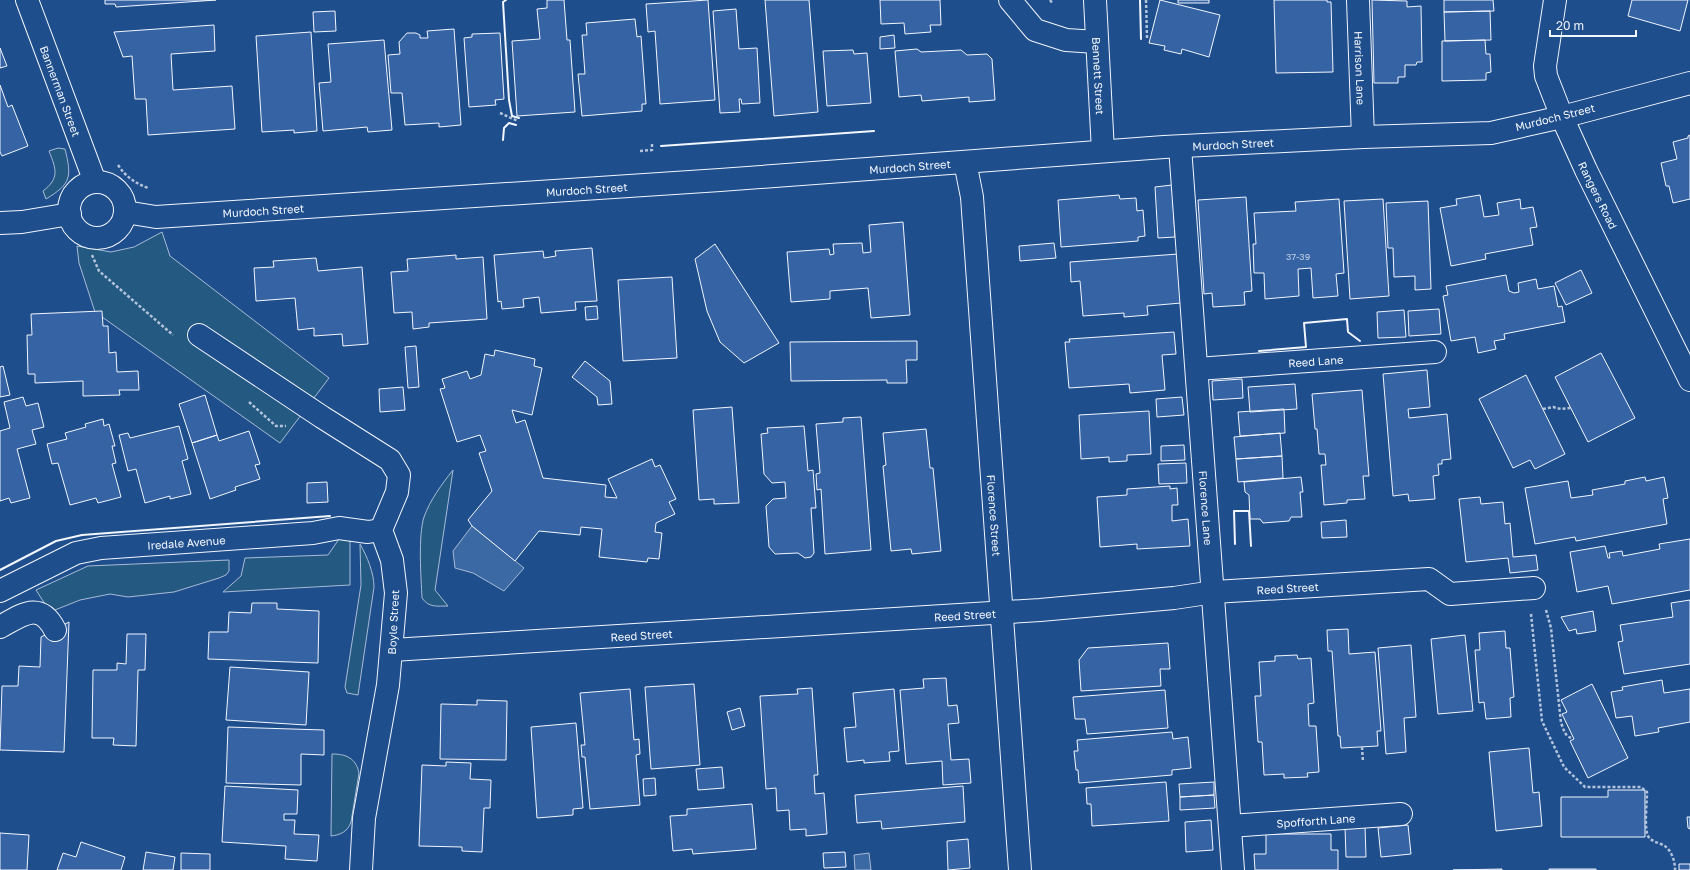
<svg xmlns="http://www.w3.org/2000/svg" width="1690" height="870" viewBox="0 0 1690 870" font-family="'Golos Text',sans-serif">
  <style>
    .green { fill: #245a82; stroke: #a8bbd7 }
    .water { fill: #3b69a3; stroke: #a8bbd7 }
    .building { fill: #3563a3; stroke: #f2f6ff }
    .lines { fill: none; stroke-linecap: round; stroke-linejoin: round }
    .minor-casing { stroke: #f2f6ff; stroke-width: 24 }
    .major-casing { stroke: #f2f6ff; stroke-width: 24 }
    .path { stroke: #b3c4dc; stroke-width: 2.5; stroke-dasharray: 3 2; stroke-linecap: butt }
    .minor { stroke: #1f4e8c; stroke-width: 22 }
    .major { stroke: #1f4e8c; stroke-width: 22 }
    .wall { stroke: #f2f6ff; stroke-width: 2 }
    .labels { text-anchor: middle; dominant-baseline: central; stroke-width: 3; stroke-linejoin: round; paint-order: stroke }
    .number-label { font-size: 9px; fill: #c3d1e8 }
    .street-label { font-size: 11px; fill: #f2f6ff; stroke: #1f4e8c }
  </style>
  <rect width="100%" height="100%" fill="#1f4e8c"/>
  <!-- green -->
  <path class="green" d="M58,148L65,149C72,177 71,184 46,199L43,191C60,178 56,169 49,151Z
    M162,232L170,256L329,378L280,443L95,312L79,263L77,246L111,252L134,247Z
    M453,470L435,590L448,606C437,606 429,608 422,598C421,577 418,536 424,517C430,500 442,484 453,470Z
    M339,539L350,541V585L223,592L241,576L245,558L328,555Z
    M360,544C367,556 374,573 374,587L358,695L347,693L345,687L361,585Z
    M229,560V571L226,575L219,578L174,592L128,597L110,594L80,600L50,612L36,590L88,566Z
    M332,754C346,754 356,758 359,773L351,822C348,831 341,835 331,836Z"/>
  <!-- water -->
  <path class="water" d="M472,526L524,568L504,591L473,573L455,568L453,551Z
    M869,853L871,870H855L854,855Z"/>
  <!-- building -->
  <path class="building" d="M105,0H216L116,7L115,4H105Z
    M547,0H564L567,40H570L575,112L517,116L512,41L540,39L537,9L547,8Z
    M708,0L715,100L660,104L655,31L648,32L646,4Z
    M765,0H809L818,112L774,116Z
    M880,0H940L941,25H930L931,32L905,34L904,23L881,24Z
    M1160,0L1220,15L1209,57L1182,49L1181,54L1164,50L1165,46L1149,43Z
    M1178,0H1209V3H1178Z
    M1274,0H1327V2H1331L1333,72L1276,73Z
    M1372,0L1407,1V7L1421,6L1422,62H1417L1416,65H1405V77H1398V83H1374Z
    M1444,0H1493L1494,11L1444,12Z
    M1632,0H1688L1680,31L1628,16Z
    M736,9L739,49L757,48L760,103L742,104L741,99H739L740,112L720,113L713,11Z
    M335,11L336,31L314,32L313,12Z
    M1490,11L1491,40L1445,41L1444,12Z
    M635,19L637,37L641,36L646,104H642V111L582,116L578,74H585L582,35H587L586,23Z
    M214,25L215,51L171,54L173,90L232,86L235,129L148,135L146,99H135L132,56L123,57L114,32Z
    M454,29L461,125L439,127V123L405,125L402,93H391L388,55L400,54L399,42L407,33H416L420,35V38H428L427,31Z
    M311,32L317,131L294,133V130L262,132L256,36Z
    M500,33L504,99L495,100L496,105L469,107L464,38L472,37V34Z
    M894,35L895,48L880,49V37Z
    M384,40L392,130L368,132L367,127L323,131L319,83L331,82L328,44Z
    M1485,40L1486,54H1490L1491,72L1486,73V80L1442,81V41Z
    M0,48L7,66L0,68Z
    M917,49L921,52L961,50L967,55L987,54L992,59L995,100L969,102V97L922,101L921,95L899,97L895,51Z
    M853,50L854,54L867,53L871,103L827,106L823,51Z
    M0,85L8,107L12,105L28,146L2,156L0,152Z
    M1690,135V199L1673,203L1669,186H1666L1661,163L1677,159L1673,142L1688,138V136Z
    M1172,185L1175,237L1158,238L1155,187Z
    M1119,195L1120,199L1136,198L1137,211L1143,210L1145,236L1138,237V241L1061,247L1058,200Z
    M1480,195L1484,217L1499,215L1497,203L1520,199L1521,209L1533,207L1537,227L1530,228L1533,245L1485,254L1486,259L1451,266L1440,208L1457,205L1456,199Z
    M1246,197L1252,291L1244,292L1245,305L1213,307L1212,293L1204,294L1198,200Z
    M1339,199L1344,273L1336,274L1338,296L1313,298L1311,268L1298,269L1299,296L1265,299L1264,273H1254L1253,244H1256L1254,213L1296,211L1295,202Z
    M1383,199L1389,296L1350,299L1344,201Z
    M1428,201L1431,289L1415,290V276L1394,277L1393,248H1388L1386,203Z
    M903,222L910,315L871,318L868,288L830,291V299L791,302L787,252L829,249L830,255L834,254L833,244L862,243L863,253L871,252L869,225Z
    M1054,243L1056,258L1020,261L1019,246Z
    M715,244L779,343L744,363L720,342L707,311L695,259Z
    M592,248L597,301L575,302L576,310L541,313L539,297L523,299L524,307L502,309L501,301L498,302L494,255L543,251L544,258L556,256L555,251Z
    M1178,254L1181,303L1147,306L1148,315L1124,317V313L1083,316L1080,281L1071,282L1070,262Z
    M456,255V259L483,257L487,319L429,323V327L413,329L412,312L394,313L391,272L408,271L407,259Z
    M316,258L318,271L362,267L368,344L343,346L342,334L314,336V328L298,330L295,298L256,301L254,268L274,267L273,261Z
    M1581,270L1592,293L1566,305L1555,283Z
    M1506,275L1509,291L1514,293L1519,292L1518,283L1536,279L1538,289L1554,286L1558,307L1562,306L1565,322L1504,334L1505,339L1494,341L1496,349L1478,353L1475,337L1451,341L1443,296L1448,295L1446,286Z
    M672,277L677,358L623,361L618,280Z
    M597,306L598,319L586,320L585,307Z
    M1439,309L1441,334L1409,336L1408,311Z
    M1404,310L1406,337L1378,338L1377,312Z
    M102,311L103,326H108L109,353L116,352L117,372L138,371L139,390H119L120,395L83,396V381L35,383V374H28L27,335H32L31,314Z
    M1174,332L1176,354L1162,355L1165,390L1130,393L1129,384L1069,388L1065,342H1070L1069,339Z
    M917,341V360H906L907,383H887V380L791,381L790,342Z
    M416,346L419,387L408,388L405,347Z
    M495,350L535,359L534,366L542,368L532,415L512,410L516,423L525,420L543,478L606,485L605,497L617,498L608,479L652,459L655,467L660,465L676,499L669,502L675,514L656,523L655,532L662,533L659,559L648,558L647,562L599,557L602,529L581,527L580,535L539,531L515,561L472,526L468,520L492,491L479,453L486,451L480,435L457,442L440,389L445,388L442,379L467,371L470,379L481,375L485,354L494,356Z
    M1601,353L1635,418L1588,442L1555,377Z
    M585,361L610,381L612,404L598,405L597,397L572,377Z
    M3,366L10,395L0,397V367Z
    M1427,370L1430,407L1408,409L1409,418L1447,414L1451,459L1442,460V464H1438L1439,475L1433,476L1435,499L1409,501L1408,494L1393,496L1383,374Z
    M1526,375L1565,454L1535,469L1530,460L1513,468L1479,399Z
    M1242,379L1243,398L1213,400L1212,381Z
    M1295,384L1297,409L1250,412L1248,387Z
    M403,387L405,410L380,412L379,389Z
    M1362,390L1369,476H1363L1365,499L1347,500V503L1324,505L1321,465H1326L1325,454H1319L1317,429H1315L1312,394Z
    M205,395L217,435L192,443L179,404Z
    M23,397L26,406L38,403L44,427L32,430L36,444L17,449L30,498L11,503L9,498L0,501V431L10,428L4,402Z
    M1182,397L1184,415L1157,417L1156,399Z
    M732,407L739,503L714,504V499L699,500L693,410Z
    M1284,409L1285,433L1240,436L1238,412Z
    M1149,411L1151,454L1127,455V461L1109,462V457L1081,459L1079,415Z
    M861,417L871,550L825,554L821,489L817,490L816,474L820,473L816,424L843,422V418Z
    M103,419L104,426L109,424L115,446H112L116,463L112,464L121,497L98,503L96,498L70,505L58,463L52,464L47,444L67,439L65,433L86,427L85,424Z
    M179,426L188,459L182,461L191,494L170,499V496L145,503L136,469L128,471L119,435L128,433L130,438Z
    M804,426L808,471L813,470L816,508H811L814,553L811,557L805,558L798,553L775,554L769,547L766,506L773,499L786,498L785,482L772,483L764,474L761,434L768,433L767,428Z
    M926,429L930,468H933L941,551L912,554L911,549L891,551L883,466L886,465L883,433Z
    M249,431L260,464L255,465L260,479L235,487L236,490L210,499L192,443L217,435L219,441Z
    M1280,433L1282,456L1236,459L1234,437Z
    M1184,445L1185,460L1161,461V446Z
    M1282,456L1283,478L1238,482L1236,459Z
    M1186,463L1187,483L1159,484L1158,464Z
    M1301,477L1303,492H1300L1302,517H1291L1289,521L1263,523L1260,519H1250L1249,495L1245,492L1244,482Z
    M1645,477L1646,481L1664,477L1668,498L1663,499L1667,524L1576,541L1575,537L1535,544L1525,488L1568,481L1571,498L1593,495L1592,490L1625,484V481Z
    M327,482L328,502L307,503V483Z
    M1170,486V489L1177,488L1178,505H1172V521L1188,519L1190,546L1137,549V544L1100,547L1097,497L1127,495V489Z
    M1480,497L1481,504L1503,502L1505,524L1510,523L1513,557L1536,555L1538,570L1510,573L1508,558L1466,562L1459,499Z
    M1346,520L1347,537L1322,538L1321,522Z
    M1690,539V590L1612,604L1608,586L1577,592L1570,552L1605,546L1608,558H1610L1609,553L1622,551L1623,556L1660,549L1659,544Z
    M1690,600V664L1624,674L1618,642L1623,641L1620,625L1673,617L1671,603Z
    M252,603H277V609L319,611L318,663L208,659L209,632H228L229,612L251,613Z
    M1593,611L1596,631L1577,634L1576,629L1569,631L1561,617Z
    M69,622L64,752L0,750L2,686H18L19,666L40,667L41,637Z
    M1348,629L1349,654L1375,652L1381,731H1377L1378,746L1341,748L1340,736H1338L1332,651H1328L1327,630Z
    M1505,631L1506,648H1510L1514,697L1510,698L1511,717L1486,719L1484,702L1479,703L1475,650H1480L1479,633Z
    M127,634H146L145,670H138L136,746L113,745L114,738H92L93,670H117V663L126,664Z
    M1465,635L1473,711L1438,714L1431,639Z
    M1168,643L1170,669H1160L1161,686L1081,691L1079,660L1088,648Z
    M1411,645L1416,717L1404,718L1406,752L1386,754L1378,648Z
    M1297,655L1298,659L1311,658L1314,703L1308,704L1309,726H1316L1319,772L1307,773L1308,777L1284,778V774L1264,775L1262,742H1258L1255,696H1261L1259,662L1275,661V656Z
    M230,667L309,672L306,725L226,720Z
    M946,678L948,706L957,705L959,723L948,724L951,760L969,759L971,783L943,785L942,761L906,764L900,690L924,688L923,679Z
    M1662,680L1664,693L1690,689V722L1658,728L1659,732L1635,736L1632,716L1616,718L1611,692L1623,690L1622,687Z
    M694,684L700,765L651,769L645,687Z
    M1592,684L1628,758L1588,778L1570,741L1574,739L1562,714L1567,712L1561,700Z
    M812,688L818,775H814L815,794L824,793L827,834L806,836V829L790,830L789,810L777,811L776,788L766,789L760,696L798,694L797,689Z
    M630,689L634,740L639,739L640,754L636,755L640,805L590,809L585,757H582L581,745H585L580,693Z
    M894,689L899,751L889,752L890,761L864,763V760L847,762L844,728L856,727L853,693Z
    M1165,690L1168,728L1087,734L1085,719H1075L1073,697Z
    M477,700L507,701L506,760L440,759L441,704L477,705Z
    M740,708L745,726L732,730L727,712Z
    M576,723L583,808L573,809V815L537,818L531,727Z
    M228,727L324,730V755L301,754V785L226,783Z
    M1172,732L1173,739L1188,737L1191,768L1172,770V775L1079,783L1078,770H1076L1074,751H1078L1077,740Z
    M1529,748L1533,793L1539,792L1542,826L1496,831L1489,752Z
    M446,762L471,763L470,779L491,780L490,808H484L482,852L462,851V847L419,846L422,765L446,766Z
    M722,767L724,788L698,790L696,769Z
    M655,778L656,795L644,796L643,779Z
    M1166,782L1169,821L1092,826L1091,804H1087L1086,788Z
    M1214,782V795L1180,797L1179,784Z
    M225,786L298,790L297,814H284V820H295L294,834L319,835L317,861L285,859L286,846L222,842Z
    M963,786L965,822L882,829L881,821L857,823L855,795Z
    M1608,790H1645V837H1561V797H1608Z
    M1214,795L1215,808L1180,810V797Z
    M752,804L756,849L693,854L692,849L673,851L670,816L687,815V809Z
    M1687,817H1690V829L1688,828Z
    M1211,820L1213,850L1186,852L1185,822Z
    M1408,825L1411,854L1381,857L1378,828Z
    M1365,826L1366,857H1346L1345,827Z
    M0,833L29,835L27,870H0Z
    M1266,834H1331V850H1338V870H1255L1254,854H1266Z
    M968,839L970,868L948,870L947,841Z
    M81,842L125,857L121,870H57L63,853L76,857Z
    M146,852L175,857L173,870H143Z
    M845,852L846,867L824,868L823,853Z
    M181,853L210,854V870H181Z
    M1679,864H1690V870H1679Z
    M1502,869V870H1453Z
    M1549,869H1596V870H1549Z"/>
  <g class="lines">
    <!-- minor casing -->
    <g class="minor-casing">
      <g id="minor">
        <path d="M1010,0L1035,30L1066,40L1097,42"/>
        <path id="s1" d="M1095,0L1103,151"/>
        <path id="s2" d="M1358,0L1363,137"/>
        <path d="M1555,0L1545,66L1546,76L1562,117L1690,83"/>
        <path id="s3" d="M1180,147L1233,870"/>
        <path id="s4" d="M965,162L972,197L1020,870"/>
        <path d="M0,223L22,222L70,214"/>
        <path d="M199,335L322,417L390,460L399,475L397,492L381,530L392,560L396,593L388,685L364,818L361,870"/>
        <path id="s5" d="M1197,369L1435,352"/>
        <path id="s6" d="M0,591L76,553L101,548L313,533L339,528L368,532L381,530"/>
        <path d="M0,627C22,615 40,600 55,630"/>
        <path id="s7" d="M392,650L1040,610L1174,598L1214,592L1429,579L1450,594L1534,588"/>
        <path id="s8" d="M1230,826L1401,814"/>
      </g>
    </g>
    <!-- major casing -->
    <g class="major-casing">
      <g id="major">
        <path id="s9" d="M27,0L95,182"/>
        <circle cx="97" cy="210" r="28"/>
        <path id="s10" d="M125,212L156,217L720,180L1164,147L1363,137L1491,133L1562,117L1586,170L1690,380"/>
      </g>
    </g>
    <!-- path -->
    <path class="path" d="M1050,0L1053,4
      M1146,0L1147,38
      M500,113L518,121
      M640,151L652,150V142
      M118,165C126,177 135,183 148,188
      M92,255L99,271L173,335
      M249,402L276,426H286
      M1543,409L1553,407L1561,409L1571,408
      M1546,610L1551,628L1561,723C1564,730 1565,737 1572,738
      M1531,614L1542,721L1564,767L1585,787H1641L1647,792C1647,802 1644,828 1648,836C1651,841 1656,842 1661,844C1671,848 1675,860 1675,870
      M1362,747L1363,762"/>
    <!-- minor -->
    <use href="#minor" class="minor"/>
    <!-- major -->
    <use href="#major" class="major"/>
    <!-- wall -->
    <path class="wall" d="M506,0L503,2L509,100L512,116L519,118
      M1140,0L1141,39
      M503,140L504,128L509,123L516,125
      M661,146L874,131
      M1259,351L1306,347L1304,323L1347,319L1348,332L1360,341
      M1235,544L1234,511H1249L1251,546
      M0,570L56,541L82,535L330,516"/>
  </g>
  <g class="labels">
    <!-- number labels -->
    <g class="number-label">
      <text x="1298" y="256">37-39</text>
    </g>
    <!-- street labels -->
    <g class="street-label">
      <text stroke="none"><textPath href="#s2" startOffset="68">Harrison Lane</textPath></text>
      <text stroke="none"><textPath href="#s1" startOffset="76">Bennett Street</textPath></text>
      <text stroke="none"><textPath href="#s9" startOffset="97">Bannerman Street</textPath></text>
      <text transform="translate(1555 117) rotate(-14)">Murdoch Street</text>
      <text stroke="none"><textPath href="#s10" startOffset="1111">Murdoch Street</textPath></text>
      <text stroke="none"><textPath href="#s10" startOffset="787">Murdoch Street</textPath></text>
      <text stroke="none"><textPath href="#s10" startOffset="463">Murdoch Street</textPath></text>
      <text stroke="none"><textPath href="#s10" startOffset="1528">Rangers Road</textPath></text>
      <text stroke="none"><textPath href="#s10" startOffset="139">Murdoch Street</textPath></text>
      <text stroke="none"><textPath href="#s5" startOffset="119">Reed Lane</textPath></text>
      <text stroke="none"><textPath href="#s3" startOffset="362">Florence Lane</textPath></text>
      <text stroke="none"><textPath href="#s4" startOffset="355">Florence Street</textPath></text>
      <text stroke="none"><textPath href="#s6" startOffset="196">Iredale Avenue</textPath></text>
      <text stroke="none"><textPath href="#s7" startOffset="898">Reed Street</textPath></text>
      <text stroke="none"><textPath href="#s7" startOffset="574">Reed Street</textPath></text>
      <text transform="translate(393 622) rotate(-87)">Boyle Street</text>
      <text stroke="none"><textPath href="#s7" startOffset="250">Reed Street</textPath></text>
      <text stroke="none"><textPath href="#s8" startOffset="86">Spofforth Lane</textPath></text>
    </g>
  </g>
  <!-- scale -->
  <path d="M1550 30v6h86v-6" fill="none" stroke="#f2f6ff" stroke-width="2"/>
  <text x="1556" y="30" font-size="12" fill="#f2f6ff" stroke="#1f4e8c" stroke-width="3" paint-order="stroke">20 m</text>
</svg>
